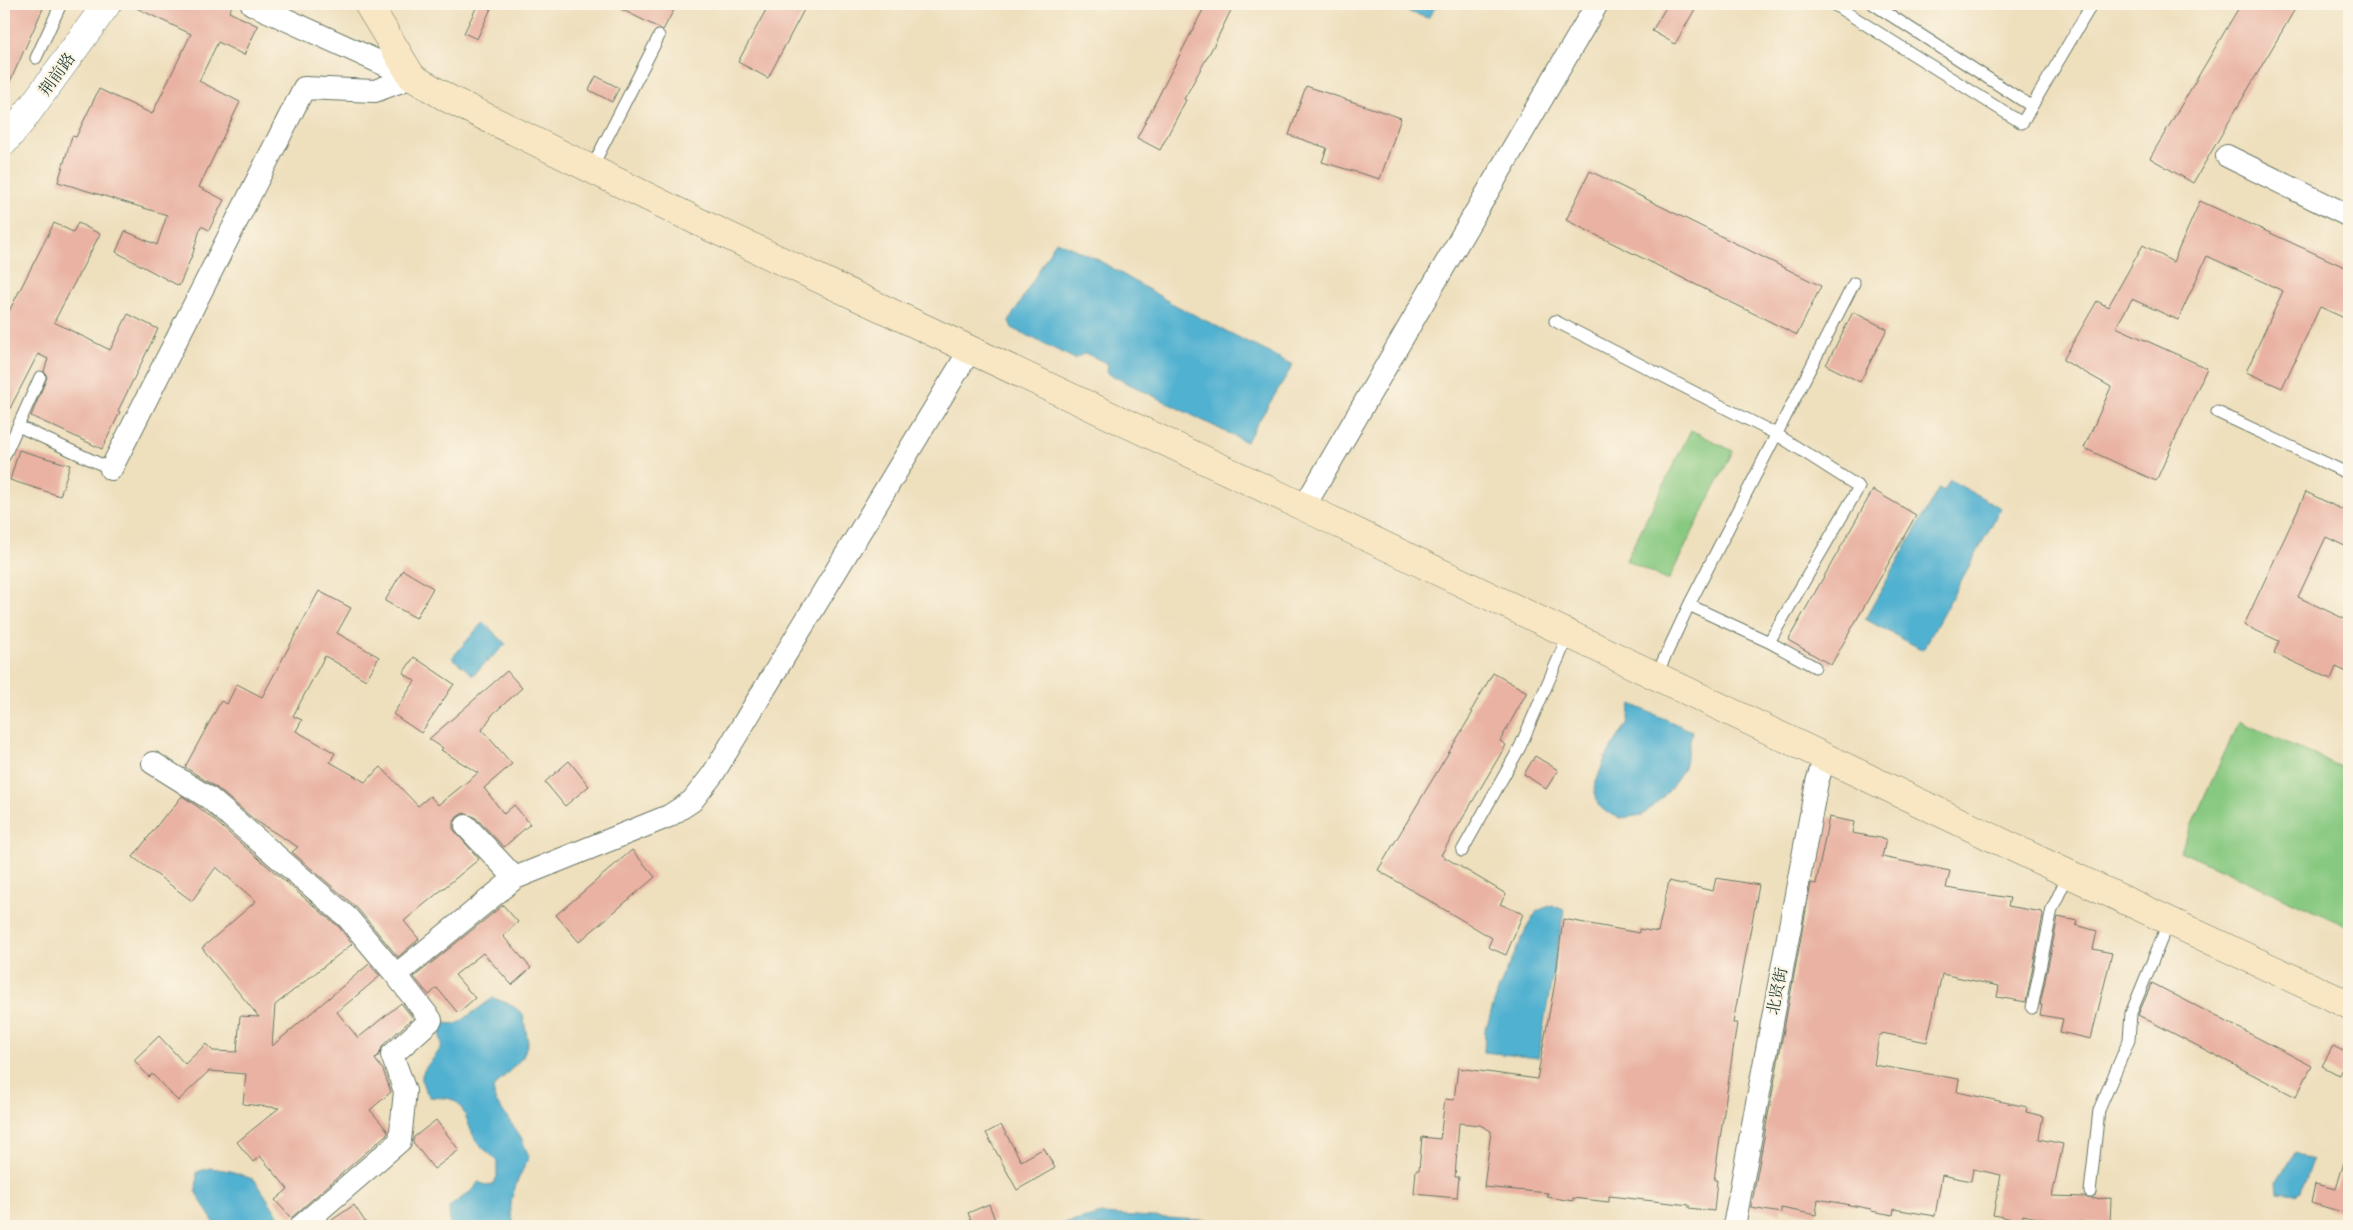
<svg xmlns="http://www.w3.org/2000/svg" width="2353" height="1230" viewBox="0 0 2353 1230" font-family="'IM FELL French Canon','Noto Serif SC',serif">
  <style>
    .green { fill: #88c981; stroke: #54835a }
    .water { fill: #51b1d0; stroke: #387782 }
    .building { fill: #e9b2a3 }
    .lines { fill: none; stroke-linecap: round; stroke-linejoin: round }
    .service-casing { stroke: #677664; stroke-width: 13 }
    .minor-casing { stroke: #677664; stroke-width: 24 }
    .tertiary-casing { stroke: #677664; stroke-width: 29 }
    .secondary-casing { stroke: #677664; stroke-width: 29 }
    .service { stroke: #fff; stroke-width: 11 }
    .minor { stroke: #fff; stroke-width: 22 }
    .tertiary { stroke: #fff; stroke-width: 28 }
    .secondary { stroke: #f9e7c3; stroke-width: 28 }
    .labels { text-anchor: middle; dominant-baseline: central; stroke-width: 4.5; stroke-linejoin: round; paint-order: stroke }
    .street-label { font-size: 16px; fill: #1f3d34; stroke: #fcf5e5 }
  </style>
  <rect width="100%" height="100%" fill="#fcf5e5"/>
  <filter id="ink" filterUnits="userSpaceOnUse"><feTurbulence type="fractalNoise" baseFrequency=".02" numOctaves="2"/><feDisplacementMap in="SourceGraphic" scale="10" xChannelSelector="R" yChannelSelector="G"/><feConvolveMatrix kernelMatrix="1 2 1 2 8 2 1 2 1" color-interpolation-filters="sRGB"/></filter>
  <filter id="wash" filterUnits="userSpaceOnUse"><feTurbulence type="fractalNoise" baseFrequency=".0096" numOctaves="4" result="noise"/><feDisplacementMap in="SourceGraphic" scale="20" xChannelSelector="R" yChannelSelector="G"/><feGaussianBlur stdDeviation="1.12" result="paint"/><feColorMatrix in="noise" values="0 0 0 0 0 0 0 0 0 0 0 0 0 0 0 0 0 1.4 0 .05"/><feComposite in="paint" operator="in"/></filter>
  <g filter="url(#wash)">
    <rect width="100%" height="100%" fill="#eedfbd"/>
    <!-- green -->
    <path class="green" d="M1691,430L1733,451L1668,581L1626,560Z
      M2239,721L2349,771V927L2180,851Z"/>
    <!-- water -->
    <path class="water" d="M1385,4H1438L1428,18Z
      M1056,241L1095,258L1173,304L1293,365L1246,442L1107,373L1108,364L1085,353L1075,359L1012,328L1009,321Z
      M1950,480L2001,508L1923,650L1865,619L1939,488L1944,491Z
      M483,622L506,644L473,675L452,658Z
      M1631,704L1692,731L1684,768L1668,792L1643,815L1620,818L1606,812L1598,805L1594,788L1605,758L1628,722Z
      M1552,905L1564,910L1538,1058L1484,1052L1485,1031L1499,988L1526,929L1537,911Z
      M493,998L510,1004L523,1014L528,1042L523,1057L493,1088L495,1100L521,1137L529,1157C520,1176 502,1206 516,1226H450L449,1207L474,1189L478,1182L486,1185L493,1184L497,1177V1161C491,1154 483,1149 478,1143C468,1131 467,1107 453,1100C447,1097 436,1098 430,1097C410,1070 432,1067 442,1045L440,1036L443,1023L457,1024Z
      M2295,1153L2312,1160L2301,1191L2296,1194L2278,1192L2277,1182Z
      M210,1168L231,1171L255,1180L281,1220V1226H216L196,1193L197,1172Z
      M1102,1214L1300,1226H1055Z"/>
    <g id="blocks">
      <!-- building -->
      <path class="building" d="M6,4H45L4,95V10Z
        M128,4H233L229,12L258,26L244,55L218,42L199,81L240,102L199,187L224,200L209,230L201,226L193,253L179,286L116,252L125,231L157,245L167,215L58,182L72,136L76,137L99,89L152,114L191,34Z
        M478,4H493L477,39L464,33Z
        M611,4H677L663,30Z
        M769,4H807L768,78L738,62Z
        M1206,4H1234L1214,45L1184,99L1186,100L1160,150L1137,138Z
        M1668,4H1698L1675,44L1652,31Z
        M2241,4H2298L2193,183L2150,158Z
        M596,76L619,88L612,102L589,90Z
        M1306,86L1401,118L1380,179L1322,162L1327,148L1289,135Z
        M1590,171L1821,286L1797,335L1566,220Z
        M2200,201L2349,269V320L2320,307L2282,388L2246,372L2283,291L2207,256L2178,320L2132,299L2116,327L2207,368L2156,481L2084,448L2111,387L2063,360L2097,301L2108,307L2143,245L2173,262Z
        M54,223L73,232L78,223L100,234L54,322L110,350L128,314L158,329L118,411L120,412L102,449L31,416L47,377L44,371L48,359L38,354L4,420V321Z
        M1853,312L1887,329L1860,382L1826,365Z
        M19,450L70,465L60,496L10,480Z
        M1873,490L1916,515L1831,665L1788,640Z
        M2306,492L2349,513V548L2326,537L2298,597L2349,621V673L2336,667L2331,679L2274,653L2279,641L2244,625Z
        M403,570L433,588L416,618L385,601Z
        M319,591L351,608L337,633L379,657L366,680L325,656L293,716L302,720L296,731L335,753L330,762L365,782L381,767L418,806L430,796L438,805L478,773L441,750L443,748L429,739L507,671L522,688L493,714L482,730L512,764L484,788L504,814L514,805L530,824L504,847L475,817L463,813L457,817L453,823V829L479,859L404,921L419,939L398,957L357,908L292,852L298,847L256,821L217,788L185,767L221,701L227,704L237,684L262,697Z
        M414,657L454,684L421,733L393,714L415,681L403,673Z
        M1493,673L1527,692L1500,741L1506,745L1441,855L1506,894L1500,904L1523,914L1506,955L1488,947L1492,938L1378,870L1473,712L1471,711Z
        M1535,756L1558,770L1546,789L1524,774Z
        M569,761L589,786L565,806L545,782Z
        M182,796L201,809L308,901L339,927L352,944L275,1005L272,1046L369,964L380,976L337,1012L358,1038L401,1003L413,1018L383,1045L379,1055L375,1059L383,1070L391,1092L370,1110L388,1131L387,1134L291,1218L275,1200L288,1189L260,1156L253,1162L237,1142L279,1108L243,1104L246,1074L209,1071L178,1101L152,1074L149,1077L134,1060L159,1036L185,1064L206,1044L213,1051L237,1052L240,1016L259,1017L202,948L256,901L216,867L192,901L133,857L166,814L167,815Z
        M1829,817L1854,822L1852,833L1886,839L1882,857L1950,871L1946,888L2010,898L2008,906L2042,912L2043,915L2026,1002L1997,997L1999,986L1942,974L1927,1042L1882,1033V1035H1879L1874,1065L1959,1079L1957,1092L2027,1107L2026,1112L2043,1116L2039,1139L2063,1144L2052,1196L2085,1197L2090,1199L2111,1198L2110,1223L2052,1221L2023,1215L2022,1221L1993,1215L2001,1175L1973,1169L1971,1181L1942,1175L1935,1216L1894,1209L1893,1215L1871,1211V1209L1818,1199L1816,1215L1781,1208V1213L1751,1208L1811,883L1816,884Z
        M632,850L655,877L579,942L556,915Z
        M1716,878L1759,885L1733,1023H1737L1714,1180H1717L1714,1211L1689,1208V1205L1609,1196V1202L1573,1198V1201L1547,1197L1548,1193L1484,1187L1491,1131L1480,1125L1459,1123L1455,1177H1459L1457,1198L1414,1194L1416,1170H1419L1422,1137L1440,1139L1445,1099L1454,1100L1458,1068L1537,1079L1555,982L1563,919L1639,933V929L1658,932L1669,881L1713,891Z
        M503,905L518,922L503,936L531,968L512,985L483,953L455,975L475,998L458,1013L437,988L429,995L414,977Z
        M2058,917L2077,921L2076,925L2097,931L2093,949L2112,953L2091,1039L2060,1032L2063,1019L2040,1015L2042,1005H2040Z
        M2152,983L2312,1066L2296,1097L2138,1015Z
        M2333,1046L2349,1054L2339,1075L2322,1066Z
        M436,1120L459,1150L434,1169L413,1142L414,1137Z
        M1001,1125L1021,1161L1044,1148L1055,1168L1017,1190L986,1133Z
        M2345,1159L2349,1160V1214L2311,1203L2315,1184L2336,1189Z
        M989,1204L995,1220L980,1226H974L968,1213Z
        M354,1205L368,1226H323Z"/>
    </g>
  </g>
  <g filter="url(#ink)">
    <use href="#blocks" fill-opacity="0" stroke="#677664" stroke-width="1"/>
    <g class="lines">
      <!-- service casing -->
      <g class="service-casing">
        <path id="service" d="M1833,4L2022,123L2092,4
          M1873,4L2031,106
          M36,58L61,4
          M591,169L659,36
          M1555,321L1776,434L1859,487L1769,642
          M2217,412L2349,474
          M18,426L111,469
          M4,457L40,377
          M1689,605L1769,642L1815,667
          M1656,676L1689,605L1854,283
          M1462,851L1520,747L1569,634
          M2032,1008L2052,909L2069,873
          M2090,1192L2099,1110L2129,1040L2131,1013L2169,921"/>
      </g>
      <!-- minor casing -->
      <g class="minor-casing">
        <path id="minor" d="M252,4L412,77
          M2227,156L2349,216
          M111,469L304,88L375,91L412,77
          M1304,507L1597,4
          M153,763L209,798L317,891L348,918L396,975
          M466,826L515,878
          M301,1226L400,1141L405,1091L392,1055L431,1020L396,975L515,878L669,816L692,801L713,774L970,350
          M1734,1226L1817,782L1825,757"/>
      </g>
      <!-- tertiary casing -->
      <g class="tertiary-casing">
        <path id="tertiary" d="M4,142L23,119L107,4"/>
      </g>
      <!-- secondary casing -->
      <g class="secondary-casing">
        <path id="secondary" d="M368,4L412,77L449,99L701,223L1304,507L2039,860L2349,1005"/>
      </g>
      <!-- service -->
      <use href="#service" class="service"/>
      <!-- minor -->
      <use href="#minor" class="minor"/>
      <!-- tertiary -->
      <use href="#tertiary" class="tertiary"/>
      <!-- secondary -->
      <use href="#secondary" class="secondary"/>
    </g>
  </g>
  <g class="labels">
    <!-- street labels -->
    <g class="street-label">
      <text transform="translate(57 74) rotate(-54)">荆前路</text>
      <text transform="translate(1777 991) rotate(-79)">北贤街</text>
    </g>
  </g>
  <!-- margin -->
  <rect width="2353" height="1230" fill="none" stroke="#fcf5e5" stroke-width="20"/>
</svg>
